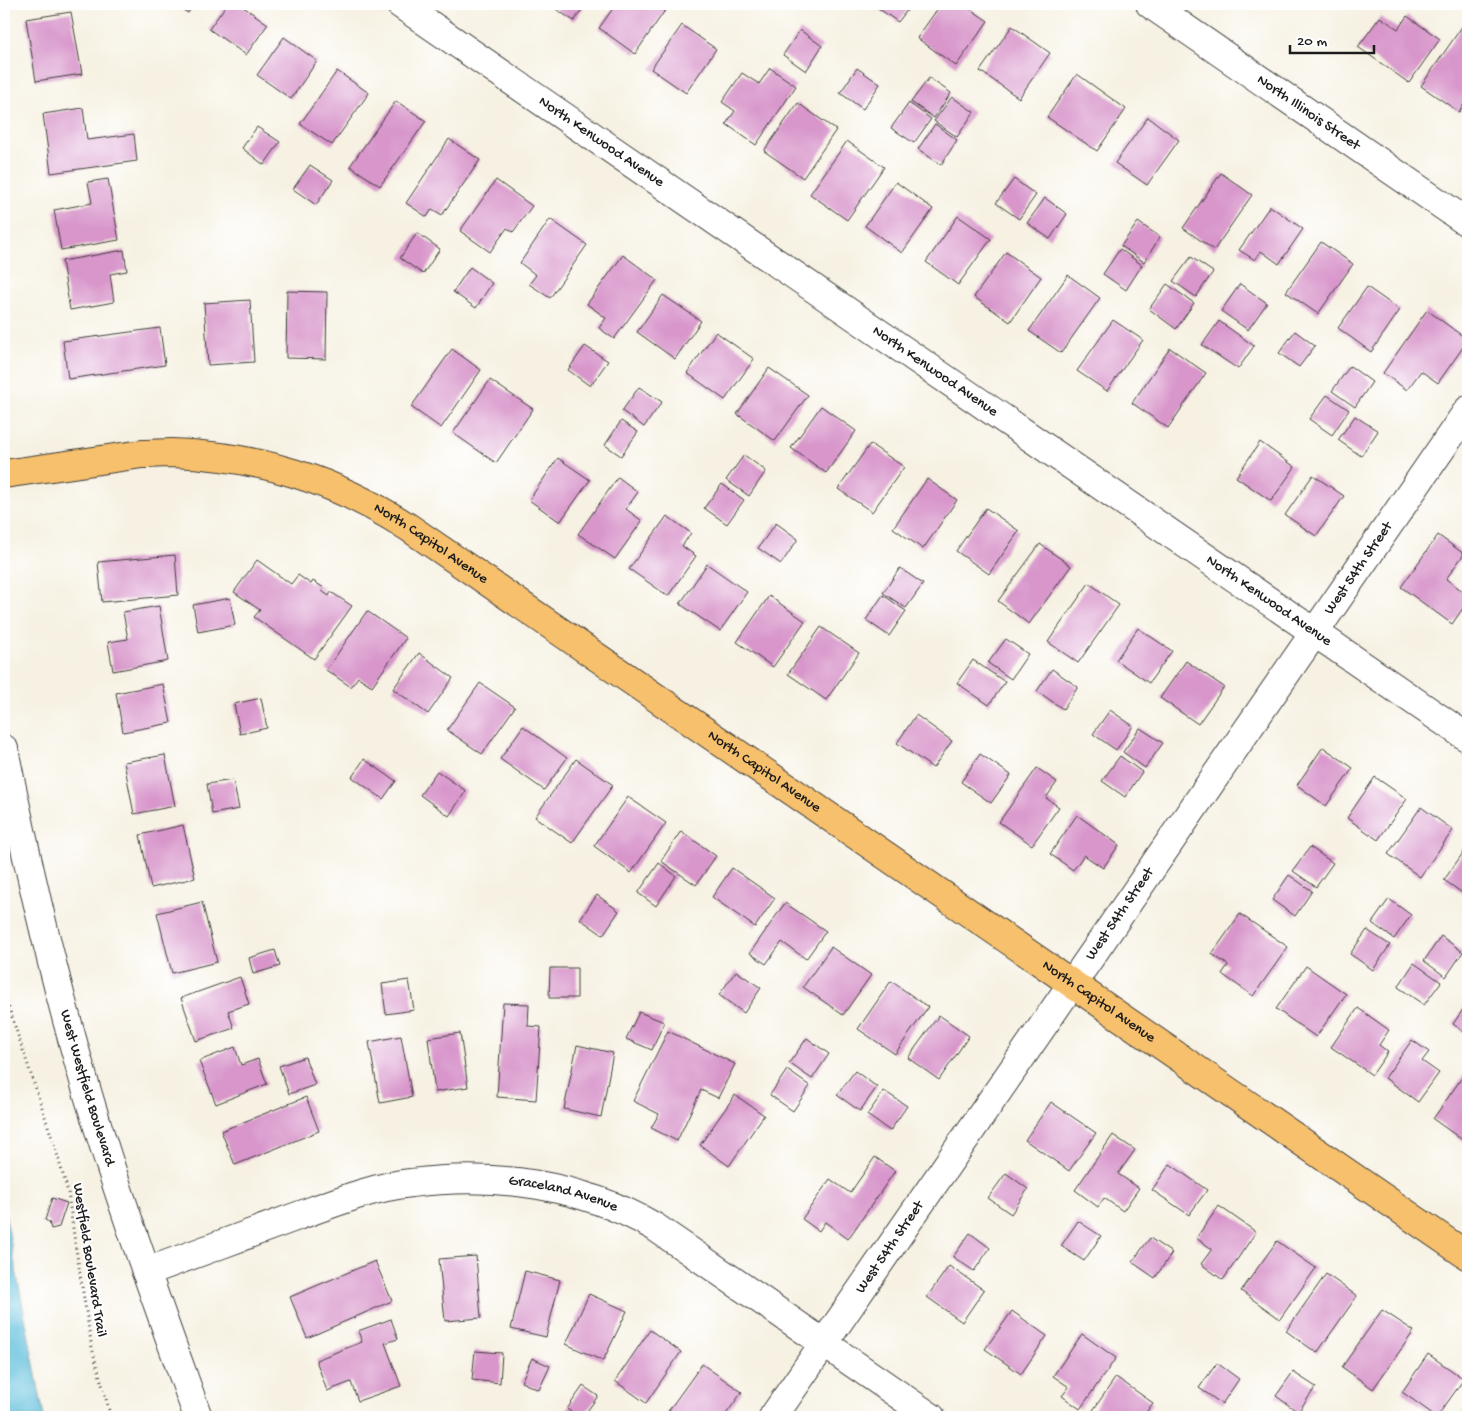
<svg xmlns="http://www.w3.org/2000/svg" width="1472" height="1421" viewBox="0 0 1472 1421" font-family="'Gochi Hand',sans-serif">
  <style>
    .water { fill: #5cbdda; stroke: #3c6c7b }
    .building { fill: #d896cb }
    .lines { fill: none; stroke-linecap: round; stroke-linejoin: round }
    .minor-casing { stroke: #3d3c3a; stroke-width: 30 }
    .major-casing { stroke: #3d3c3a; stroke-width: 30 }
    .path { stroke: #3d3c3a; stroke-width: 3; stroke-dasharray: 1 4; stroke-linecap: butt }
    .minor { stroke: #fff; stroke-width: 28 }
    .major { stroke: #f7c06c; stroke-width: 28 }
    .labels { text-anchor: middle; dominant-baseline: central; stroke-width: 4; stroke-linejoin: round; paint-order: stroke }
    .street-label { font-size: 15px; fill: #1c1c1c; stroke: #fff }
  </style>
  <rect width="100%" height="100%" fill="#fff"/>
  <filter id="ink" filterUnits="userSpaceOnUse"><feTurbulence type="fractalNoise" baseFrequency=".02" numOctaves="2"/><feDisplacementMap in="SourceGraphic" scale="10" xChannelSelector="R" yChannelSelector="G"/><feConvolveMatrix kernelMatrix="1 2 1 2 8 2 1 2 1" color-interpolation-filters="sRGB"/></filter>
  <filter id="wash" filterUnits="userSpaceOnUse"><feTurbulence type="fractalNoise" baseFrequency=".0096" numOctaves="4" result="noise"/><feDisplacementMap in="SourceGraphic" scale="20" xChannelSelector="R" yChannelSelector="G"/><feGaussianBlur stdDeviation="1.12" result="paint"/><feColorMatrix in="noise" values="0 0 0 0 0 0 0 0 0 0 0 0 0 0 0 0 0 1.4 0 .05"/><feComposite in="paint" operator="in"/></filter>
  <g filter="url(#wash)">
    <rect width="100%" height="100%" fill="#f6f1e2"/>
    <!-- water -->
    <path class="water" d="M4,1202L6,1218L44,1417H4Z"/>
    <g id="blocks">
      <!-- building -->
      <path class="building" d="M174,4H194L188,13Z
        M227,4H239L268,24L246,55L209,29Z
        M548,4H586L574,21Z
        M616,4H659L666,9L635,54L599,28Z
        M872,4H912L898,22Z
        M941,4H963L988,21L956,66L917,38Z
        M71,12L82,74L36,81L26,19Z
        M1407,16L1440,39L1409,83L1358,47L1380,17L1398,29Z
        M1468,18V98L1459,112L1421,86Z
        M682,25L716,49L686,93L651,69Z
        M1012,26L1050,53L1019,98L980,71Z
        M800,30L822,46L806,71L783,55Z
        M284,37L317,61L291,99L257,75Z
        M770,68L796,86L756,145L726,124L735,111L722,102L742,73L759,84Z
        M857,68L880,84L863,109L840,93Z
        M337,71L369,93L332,145L300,124Z
        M1077,74L1126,109L1097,151L1047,117Z
        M929,78L951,93L934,118L911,102Z
        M952,97L974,112L957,137L934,121Z
        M396,101L426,121L380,186L350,166Z
        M798,103L836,130L803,178L764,151Z
        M909,103L931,119L914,143L891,128Z
        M83,108L87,140L134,134L137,161L51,173L43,114Z
        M1148,117L1179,140L1147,185L1115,163Z
        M935,124L957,140L941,165L918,149Z
        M257,127L280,142L264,165L242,148Z
        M449,139L480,160L442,215L432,209L427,217L406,203Z
        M847,141L884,167L847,220L810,194Z
        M310,165L333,180L316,205L293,189Z
        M1221,173L1252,195L1214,250L1183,228Z
        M108,179L119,240L61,250L54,210L92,203L88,182Z
        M1014,179L1036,195L1019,219L996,203Z
        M496,180L532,206L513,232L507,228L490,252L460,231Z
        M896,182L933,209L902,253L865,226Z
        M1045,198L1067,214L1050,239L1027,223Z
        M1270,206L1303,229L1279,264L1261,251L1255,260L1239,250Z
        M958,216L991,239L958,285L926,262Z
        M550,219L587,245L550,298L529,284L536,275L520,263Z
        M1138,222L1160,237L1144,262L1121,246Z
        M417,233L440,249L423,274L400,258Z
        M1321,242L1353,264L1318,314L1286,292Z
        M1120,249L1142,265L1126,290L1103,274Z
        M124,250L127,271L110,274L114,302L70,310L62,261Z
        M1006,252L1041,277L1010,322L974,297Z
        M623,255L657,280L614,339L599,328L606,318L587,304Z
        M1191,257L1213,272L1196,297L1173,281Z
        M470,267L492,283L476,308L453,292Z
        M1068,275L1100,298L1061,353L1029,331Z
        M1167,284L1194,303L1176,329L1149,309Z
        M1240,284L1267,303L1248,330L1221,311Z
        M1367,287L1400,310L1371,352L1338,328Z
        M287,291L327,292L326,359L286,358Z
        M663,295L701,321L675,359L637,332Z
        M250,300L254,362L208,365L204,303Z
        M1427,310L1468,340L1438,383L1421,371L1407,390L1383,373Z
        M1113,320L1143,340L1107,391L1077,371Z
        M1219,321L1254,346L1238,369L1202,345Z
        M160,328L165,365L68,379L63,341Z
        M1295,331L1315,346L1299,367L1279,353Z
        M716,332L754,359L725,400L687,373Z
        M585,346L608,361L590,386L568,370Z
        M1170,348L1206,373L1168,428L1132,403Z
        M452,349L481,370L441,428L411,407Z
        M1350,366L1372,382L1355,407L1332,391Z
        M769,368L808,395L775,441L737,414Z
        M490,380L533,409L496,463L453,433Z
        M639,387L662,402L644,427L622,411Z
        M1327,395L1349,410L1332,435L1309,419Z
        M821,406L856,431L826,473L791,448Z
        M1355,416L1378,431L1361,456L1338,440Z
        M621,421L638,432L621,456L605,445Z
        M1260,442L1295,467L1271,501L1236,477Z
        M870,444L904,467L872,512L838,489Z
        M744,455L766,471L749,496L726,480Z
        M558,458L590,480L560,522L529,500Z
        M1313,475L1344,496L1316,536L1285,515Z
        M618,477L638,492L626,509L642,521L615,559L578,534Z
        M927,479L957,500L923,549L893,528Z
        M722,484L744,500L727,524L704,508Z
        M986,508L1019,531L989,574L956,551Z
        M667,516L691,533L682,546L696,556L668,596L629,569Z
        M776,523L798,539L781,564L758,548Z
        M1438,535L1464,554L1446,579L1468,595V601L1452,624L1401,587Z
        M1040,544L1071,566L1029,624L998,601Z
        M175,555L178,595L102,602L98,562Z
        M257,560L291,584L298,575L311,584L313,581L324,588L322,591L329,596L331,592L352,606L314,659L254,617L260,610L234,592Z
        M707,564L747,592L720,631L680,604Z
        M900,568L923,584L906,608L883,593Z
        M1089,583L1119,605L1078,663L1048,642Z
        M883,595L906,611L889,636L866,620Z
        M769,596L805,621L773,667L737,642Z
        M230,598L235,625L198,632L193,605Z
        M159,606L168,661L113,671L108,642L128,639L123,612Z
        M367,611L406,638L372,686L358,677L351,687L326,670Z
        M821,627L859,653L826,700L788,674Z
        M1138,628L1172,651L1149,683L1116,660Z
        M1006,639L1028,654L1011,679L988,663Z
        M419,653L453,678L428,714L393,689Z
        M973,660L1005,682L989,705L957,683Z
        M1186,661L1224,687L1198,724L1160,698Z
        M1052,669L1078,687L1063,709L1037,691Z
        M480,683L515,707L482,754L447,730Z
        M163,684L171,723L123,732L116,693Z
        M261,698L267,728L240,734L234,704Z
        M1110,710L1133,726L1116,750L1093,734Z
        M916,715L952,741L933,768L897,743Z
        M523,726L567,758L544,790L500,759Z
        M1140,728L1163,743L1145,768L1123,752Z
        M1323,747L1353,768L1326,806L1297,785Z
        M980,754L1011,775L991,803L961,782Z
        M165,755L175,806L134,814L124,762Z
        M1120,756L1142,772L1125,797L1102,781Z
        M364,759L396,781L383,799L352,777Z
        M576,759L613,785L572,843L535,817Z
        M1037,768L1057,782L1046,798L1059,807L1032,845L999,822Z
        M437,771L466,791L449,816L420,795Z
        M1375,777L1407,799L1378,840L1347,818Z
        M233,780L239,809L212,814L207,784Z
        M628,797L666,823L631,873L594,846Z
        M1421,807L1453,830L1420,877L1388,854Z
        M1077,815L1119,845L1103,868L1084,855L1073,870L1050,854Z
        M183,825L195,878L151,888L140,835Z
        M681,831L716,856L696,885L661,861Z
        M1468,846V897L1444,880Z
        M1310,847L1333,863L1316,887L1293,871Z
        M659,863L676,876L656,906L638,893Z
        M732,868L775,898L755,927L712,897Z
        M1289,875L1312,891L1295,916L1272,900Z
        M597,895L619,911L603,935L580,919Z
        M1389,899L1411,915L1394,939L1372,923Z
        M202,902L217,962L172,973L157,913Z
        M785,903L826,931L806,959L782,942L766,964L750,953Z
        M1240,914L1288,947L1253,996L1222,974L1228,965L1212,954Z
        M1367,930L1390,945L1373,970L1350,954Z
        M1441,936L1463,952L1446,977L1424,961Z
        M831,947L871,975L843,1015L803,987Z
        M275,950L280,966L253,974L249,958Z
        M1414,963L1441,982L1424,1005L1398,987Z
        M1306,966L1346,994L1316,1037L1276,1009Z
        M550,968H577V998H549Z
        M736,971L761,988L744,1013L719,995Z
        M240,977L249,1004L228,1011L234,1028L196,1041L181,998Z
        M409,980L414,1010L386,1014L382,984Z
        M891,981L928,1007L895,1054L858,1029Z
        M1468,1002V1035L1453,1024Z
        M503,1003L529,1004L528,1026L541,1027L536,1100L497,1097Z
        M1358,1008L1389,1030L1379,1045L1388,1052L1372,1075L1331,1047Z
        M639,1012L664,1022L652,1050L626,1039Z
        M939,1015L969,1036L939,1080L908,1058Z
        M668,1031L735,1064L718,1098L701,1090L677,1141L651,1128L659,1114L633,1101Z
        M460,1033L468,1087L435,1092L428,1038Z
        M401,1036L412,1097L380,1103L369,1042Z
        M807,1038L829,1054L812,1079L789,1063Z
        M1412,1040L1429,1052L1422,1061L1439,1073L1418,1102L1385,1078Z
        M577,1045L613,1053L601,1117L564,1109Z
        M235,1047L241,1065L258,1059L267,1084L216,1104L199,1061Z
        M305,1057L315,1085L289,1094L279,1066Z
        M1468,1069V1144L1433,1119Z
        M787,1070L810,1086L793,1111L770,1095Z
        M855,1071L877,1087L860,1111L837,1095Z
        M884,1091L907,1106L890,1131L867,1115Z
        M735,1095L764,1115L729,1166L700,1145Z
        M306,1097L319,1131L235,1165L221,1131Z
        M1051,1102L1096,1133L1069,1171L1025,1140Z
        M1113,1135L1135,1150L1118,1174L1139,1188L1123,1211L1104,1198L1098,1207L1075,1190Z
        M875,1157L895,1171L848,1239L825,1222L819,1231L802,1219L830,1179L850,1193Z
        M1170,1164L1207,1190L1189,1215L1152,1190Z
        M1006,1173L1028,1189L1011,1214L988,1198Z
        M52,1198L67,1203L59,1227L51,1229L49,1222L45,1220Z
        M1219,1206L1256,1232L1223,1280L1201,1264L1212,1249L1196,1238Z
        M1078,1221L1101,1236L1084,1261L1061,1246Z
        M970,1233L990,1248L974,1271L953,1257Z
        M1150,1238L1172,1253L1155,1278L1132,1262Z
        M1277,1241L1316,1268L1280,1319L1241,1291Z
        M476,1256L481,1318L445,1321L439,1259Z
        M375,1261L392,1301L307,1338L290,1297Z
        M949,1266L984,1290L962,1322L927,1297Z
        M525,1271L560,1280L546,1337L511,1329Z
        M1326,1274L1357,1296L1317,1353L1286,1331Z
        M589,1294L627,1311L603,1361L566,1344Z
        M1382,1310L1414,1331L1373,1389L1342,1367Z
        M1012,1311L1047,1336L1021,1374L985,1349Z
        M391,1319L398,1339L385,1343L401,1386L358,1401L351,1382L327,1391L316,1360L362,1342L358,1331Z
        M650,1330L681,1352L646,1403L615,1381Z
        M1082,1334L1116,1358L1080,1409L1062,1396L1069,1387L1053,1376Z
        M475,1351L502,1353L500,1383L472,1380Z
        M1428,1354L1464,1379L1437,1417L1402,1392Z
        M532,1358L550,1366L539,1390L521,1382Z
        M1217,1363L1239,1379L1222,1404L1199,1388Z
        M702,1364L742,1392L724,1417H664Z
        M1293,1372L1316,1387L1298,1412L1276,1396Z
        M1116,1377L1153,1403L1147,1411L1157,1417L1089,1416Z
        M583,1386L598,1396L583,1417H578L567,1409Z
        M1468,1405V1417H1459Z"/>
    </g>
  </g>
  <g filter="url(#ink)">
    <use href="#blocks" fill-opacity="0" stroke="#3d3c3a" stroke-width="1"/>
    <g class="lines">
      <!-- minor casing -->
      <g class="minor-casing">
        <g id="minor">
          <path id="s1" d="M400,4L1468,738"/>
          <path id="s2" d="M1150,4L1468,223"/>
          <path id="s3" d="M4,749C27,863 53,976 86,1088C119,1199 159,1308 198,1417"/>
          <path id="s4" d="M146,1272C196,1254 245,1235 295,1217C331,1204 372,1187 411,1183C495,1172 581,1184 655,1227L931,1417"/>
          <path id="s5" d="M773,1417L1468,410"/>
        </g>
      </g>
      <!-- major casing -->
      <g class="major-casing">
        <g id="major">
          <path id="s6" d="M4,474L142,454C152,454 162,453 172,453C259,456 335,480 408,527L1468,1256"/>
        </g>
      </g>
      <!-- path -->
      <path class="path" d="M4,993L55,1147L68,1192L75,1243L92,1348L111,1417"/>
      <!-- minor -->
      <use href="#minor" class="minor"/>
      <!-- major -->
      <use href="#major" class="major"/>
    </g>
  </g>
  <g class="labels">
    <!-- street labels -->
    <g class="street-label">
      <text stroke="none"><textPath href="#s2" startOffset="192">North Illinois Street</textPath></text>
      <text stroke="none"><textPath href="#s1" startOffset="244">North Kenwood Avenue</textPath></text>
      <text stroke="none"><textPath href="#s1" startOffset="649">North Kenwood Avenue</textPath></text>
      <text stroke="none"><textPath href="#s6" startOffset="448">North Capitol Avenue</textPath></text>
      <text stroke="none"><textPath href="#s5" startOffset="1031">West 54th Street</textPath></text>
      <text stroke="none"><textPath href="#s1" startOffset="1054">North Kenwood Avenue</textPath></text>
      <text stroke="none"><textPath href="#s6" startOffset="852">North Capitol Avenue</textPath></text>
      <text stroke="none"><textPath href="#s5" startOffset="611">West 54th Street</textPath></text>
      <text stroke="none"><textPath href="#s6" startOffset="1258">North Capitol Avenue</textPath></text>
      <text stroke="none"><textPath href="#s3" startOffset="349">West Westfield Boulevard</textPath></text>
      <text stroke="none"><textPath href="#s4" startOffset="434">Graceland Avenue</textPath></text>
      <text stroke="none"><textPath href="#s5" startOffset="206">West 54th Street</textPath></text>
      <text transform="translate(89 1260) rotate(81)">Westfield Boulevard Trail</text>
    </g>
  </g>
  <!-- margin -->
  <rect width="1472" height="1421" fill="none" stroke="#fff" stroke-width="20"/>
  <!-- scale -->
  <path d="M1290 45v8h84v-8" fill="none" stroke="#1c1c1c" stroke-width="2.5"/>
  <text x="1297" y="45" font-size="15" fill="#1c1c1c" stroke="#ffffff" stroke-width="4" paint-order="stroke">20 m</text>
</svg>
